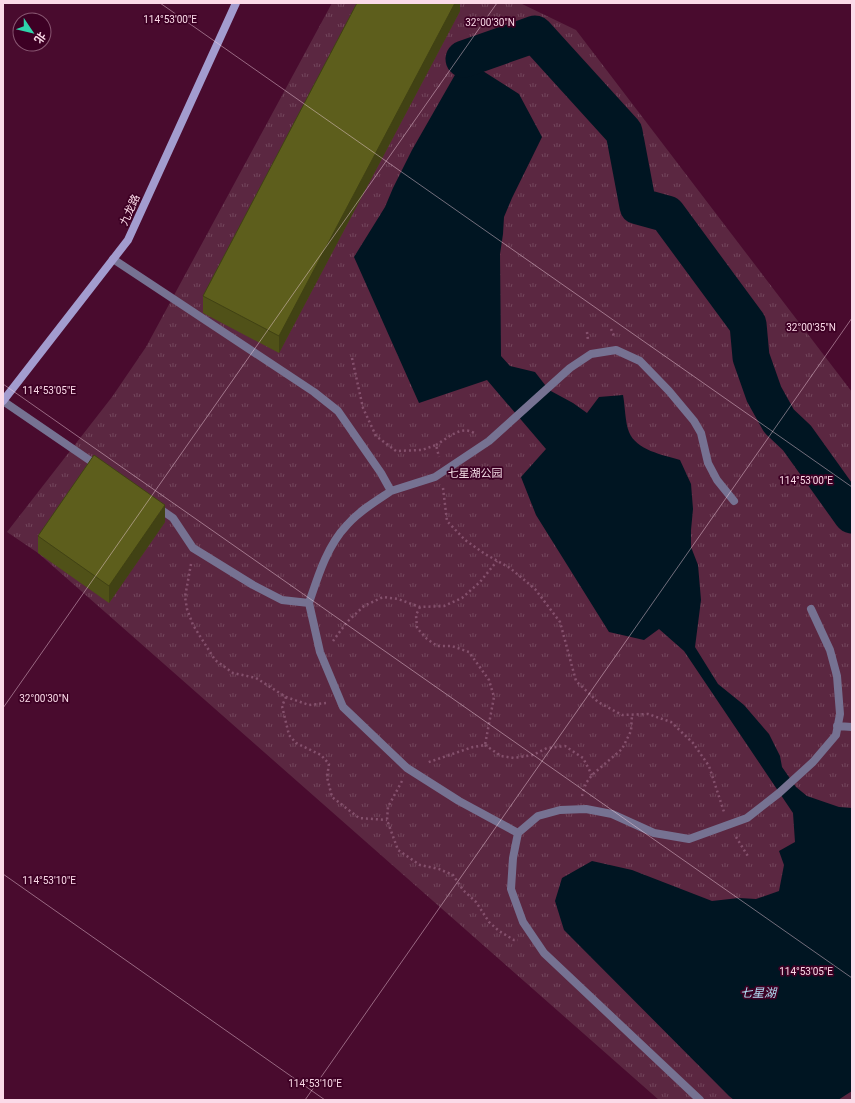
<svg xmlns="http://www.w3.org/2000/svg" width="855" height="1103" viewBox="0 0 855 1103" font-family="Roboto,'Noto Sans SC',sans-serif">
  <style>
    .park { fill: url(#park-tufts) }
    .water { fill: #001522 }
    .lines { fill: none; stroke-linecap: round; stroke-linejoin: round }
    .river { stroke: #001522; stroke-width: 37 }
    .path { stroke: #85516d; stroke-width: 2.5; stroke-dasharray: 2 3; stroke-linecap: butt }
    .service { stroke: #767292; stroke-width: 8 }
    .secondary { stroke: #a39ccf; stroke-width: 8 }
    .wall { fill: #505118 }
    .shaded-wall { fill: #414214 }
    .building { fill: #5d5e1c; stroke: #414214 }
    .ticks { fill: none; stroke: #fbdae8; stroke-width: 1; stroke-opacity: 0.45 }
    .labels { text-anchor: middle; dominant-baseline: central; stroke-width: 3.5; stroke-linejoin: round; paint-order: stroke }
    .street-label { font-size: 11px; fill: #fbdae8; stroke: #3d0024 }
    .park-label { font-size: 11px; fill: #f1dae3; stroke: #3d0024 }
    .water-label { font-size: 12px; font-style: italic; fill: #b1ddf4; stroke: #3d0024 }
    .ticks-label { font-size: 10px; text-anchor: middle; fill: #fbdae8; stroke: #3d0024; stroke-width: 3.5; stroke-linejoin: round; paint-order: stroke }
  </style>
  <defs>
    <pattern id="park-tufts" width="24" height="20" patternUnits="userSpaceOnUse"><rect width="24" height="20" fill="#5b2741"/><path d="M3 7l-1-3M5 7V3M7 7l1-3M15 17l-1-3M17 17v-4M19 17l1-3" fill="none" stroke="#73465c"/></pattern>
  </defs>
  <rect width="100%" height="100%" fill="#490b2e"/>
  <!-- park -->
  <path class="park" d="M332,3H520L576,30L852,392V1100H659L38,553L7,532L112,397L146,347Z"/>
  <!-- water -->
  <path class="water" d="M464,59L519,94L542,137L512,198L504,217L503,234L500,254L501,356L510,366L535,372L549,390L573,403L587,413L599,397L623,395C625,405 625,422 629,432C636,450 663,455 680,460L691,484L693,509L691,530V547L698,565L701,600L695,647L718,684L744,705L769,734L780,756L782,767L796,787L807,796L839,807L852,808V1091L838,1100H734L729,1096L564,930L555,901L562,878L592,861L632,870L712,901L739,898L756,899L779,891L784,865L779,851L795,842L793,813L684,651L659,629L644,640L609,632L536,515L521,477L546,449L487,380L419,403L354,257L385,207L393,188L412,150Z"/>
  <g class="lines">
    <!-- river -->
    <path class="river" d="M464,59L535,34L624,132L638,206L667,214L748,324L751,357L764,394L779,421L797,438L852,515"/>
    <!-- path -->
    <path class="path" d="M611,329L614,336
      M587,332L588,340
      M352,358L363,408L376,436L396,451L422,450L436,445L439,457
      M436,445C448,438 461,425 474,433
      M443,488L447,521L465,540L485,554L510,568L535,589L560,622L576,681L598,702L622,715L648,714L671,722L693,743L709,766L724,812
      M191,564L185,597L187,609L193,625L215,660L233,673L256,678L286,697L309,705L326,703
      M420,607L416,615L417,628L427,639L437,646H452L469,652L489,680L494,697L485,745L473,747L426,763
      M333,641L347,622L364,606L383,597L398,599L420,607L444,606L462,598L480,582L497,561
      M286,697L282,706L289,735L296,743L321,755L329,764L327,777L332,797L359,818L387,820
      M485,745L501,756L514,758L533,755L547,748L565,746L583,758L592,775
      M402,781L388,807L387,820L398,850L420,865L439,869L453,875L463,890L476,902L489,922L499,931L514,940H518
      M582,796L586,783L592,775L622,749L631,731L632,715
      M736,837L749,858"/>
    <!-- service -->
    <path class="service" d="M113,259L314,392L338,411L381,473L391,491L435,477L489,441L570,368L591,354L616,350L640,361L669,391L694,421L701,433L708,463L717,480L734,501
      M3,401L98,466
      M157,507L173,518L193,548L253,585L282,600L309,603L320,652L343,707L407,768L459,801L518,833L513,858L511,889L523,922L544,953L700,1100
      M309,603C318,576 327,546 347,525C359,511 376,501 391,491
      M837,726L852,727
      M518,833L538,816L560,810L586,809L612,814L654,833L689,839L747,818L779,793L813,762L836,735L840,714L837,676L830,650L811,609"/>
    <!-- secondary -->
    <path class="secondary" d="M3,401L128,240L236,3"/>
  </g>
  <!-- wall -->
  <path class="wall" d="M460,3V11L279,353L203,313V296Z
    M165,522L109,603L38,553V536Z"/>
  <!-- shaded-wall -->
  <path class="shaded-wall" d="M455,3H460V11L279,353V336Z
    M165,505V522L109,603V586Z"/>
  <!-- building -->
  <path class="building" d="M357,3H455L279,336L203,296Z
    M94,455L165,505L109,586L38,536Z"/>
  <!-- ticks -->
  <path class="ticks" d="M160,3L852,487M3,384L852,978M3,708L497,3M3,874L325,1100M305,1100L852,318"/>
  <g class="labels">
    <!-- street labels -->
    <g class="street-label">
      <text transform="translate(130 210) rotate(-66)">九龙路</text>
    </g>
    <!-- park labels -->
    <g class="park-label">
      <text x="475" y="473">七星湖公园</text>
    </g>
    <!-- water labels -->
    <g class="water-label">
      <text x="758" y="993">七星湖</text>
    </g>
  </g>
  <g class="ticks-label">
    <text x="170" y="23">114°53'00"E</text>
    <text x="490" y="26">32°00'30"N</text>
    <text x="811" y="331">32°00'35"N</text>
    <text x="49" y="394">114°53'05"E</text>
    <text x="806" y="484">114°53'00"E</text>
    <text x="44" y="702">32°00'30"N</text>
    <text x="49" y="884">114°53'10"E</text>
    <text x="806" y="975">114°53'05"E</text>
    <text x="315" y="1087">114°53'10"E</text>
  </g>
  <!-- border -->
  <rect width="855" height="1103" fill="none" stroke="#fbdae8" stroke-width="8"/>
  <!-- north arrow -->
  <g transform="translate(32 32) rotate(125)"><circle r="19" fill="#3d0024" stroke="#895772"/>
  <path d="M0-3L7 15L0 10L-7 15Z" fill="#2ed4ab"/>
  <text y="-6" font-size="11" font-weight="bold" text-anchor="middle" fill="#fbdae8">北</text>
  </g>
</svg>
